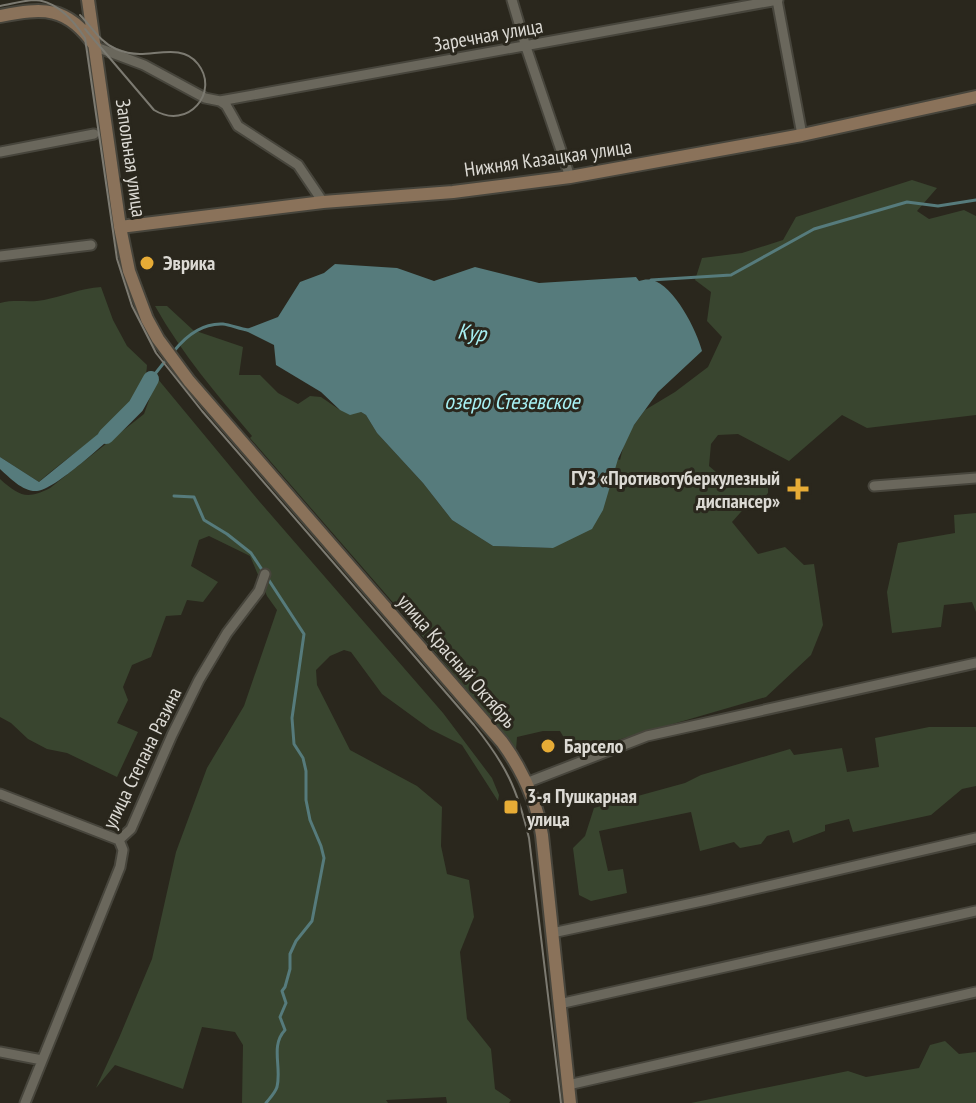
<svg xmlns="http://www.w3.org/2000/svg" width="976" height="1103" viewBox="0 0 976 1103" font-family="'PT Sans Narrow',sans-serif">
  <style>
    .green { fill: #39452f }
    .water { fill: #567b7c }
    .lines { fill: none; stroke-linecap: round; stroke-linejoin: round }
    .stream { stroke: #567b7c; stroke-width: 3 }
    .river { stroke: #567b7c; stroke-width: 16 }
    .street-casing { stroke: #47453c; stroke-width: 13 }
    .secondary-casing { stroke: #47453c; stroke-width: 16 }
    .street { stroke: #6a675c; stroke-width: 9 }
    .secondary { stroke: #8a725a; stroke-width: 12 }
    .tram { stroke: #7c7a71; stroke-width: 2 }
    .poi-dot { fill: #e7ac36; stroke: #2a271d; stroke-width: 3 }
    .labels { text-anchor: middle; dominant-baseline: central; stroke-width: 6; stroke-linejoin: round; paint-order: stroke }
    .street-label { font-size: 20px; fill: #dcdad4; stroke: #2a271d }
    .poi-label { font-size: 20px; font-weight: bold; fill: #dcdad4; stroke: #2a271d; text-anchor: start }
    .water-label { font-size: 22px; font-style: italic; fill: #a7f0f3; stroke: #2a271d }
  </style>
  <rect width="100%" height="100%" fill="#2a271d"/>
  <!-- green -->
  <path class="green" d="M912,180L937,188L917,211L929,219L964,210L976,216V415L867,428L842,415L789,461L738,434L718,435L711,444L709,466L730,484L757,473L768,485V493L756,507L748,504L732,522L758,554L785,547L804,565L814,564L823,625L811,655L766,697L573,753L560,731H543L517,737L516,750L430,645L250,438L252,436C217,395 182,354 155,306H167L193,330L243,347L239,375H260L278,393L298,404L310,396L321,397L340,410L361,412L366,415L377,433L423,483L452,520L493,546L553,548L618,459L620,460L626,436L645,410L675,392L708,367L722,337L707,321L711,292L695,280L702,258L742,253L783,240L796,217Z
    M101,287L113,320L127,346L147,365C146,410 70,453 39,482L0,457V303C15,299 30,303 44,300C64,296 81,288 101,287Z
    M157,378L259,501L443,713L492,778L499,795L498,801L462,745L430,729L382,694L351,652L344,650L330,656L316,670L317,685L350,750L417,786L442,807L441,846L447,874L469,880L474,917L460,952L467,1019L491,1049L495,1089L511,1100L509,1103H447L446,1097L386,1100L388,1103H242L243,1045L235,1032L202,1027L183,1089L115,1065L96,1088L119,1038L152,959L176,852L207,768L244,706L277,610L267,596L250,556L209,536L199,540L191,566L218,582L203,602L187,600L181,615L166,616L151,657L132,665L123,687L128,700L117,723L138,732L117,777L67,753L47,749L28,739L11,723L0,717V479C19,496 27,500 50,488L144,414Z
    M976,513V612L972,602L944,605L941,627L892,633L887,592L898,543L955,533L954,515Z
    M929,727H976V786L962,789L931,815L853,832L849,819L825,825V831L793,843L789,830L767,836L761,844L740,848L734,842L700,851L691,812L599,831L608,871L623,869L627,893L591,901L579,895L573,848L585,836L594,808L685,783L701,775L790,749L794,755L842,748L847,772L879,767L875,738Z
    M945,1041L959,1054L976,1052V1103H691L848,1071L866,1077L919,1068L930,1045Z"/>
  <!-- water -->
  <path class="water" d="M335,264L397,268L434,281L475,267L539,283L636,277L639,281C643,280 647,279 652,280C674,285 697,331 702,351L658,392L634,425L618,459L603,510L592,529L553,548L493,546L452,520L423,483L377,433L366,415L361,412L350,415L340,410L321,392L276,365L274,345L244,330L278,317L300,282L324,273Z
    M119,417L124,426C108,440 55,490 37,491C23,492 10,478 0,469V457L39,482Z"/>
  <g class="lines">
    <!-- stream -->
    <path class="stream" d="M651,280L731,275L814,229L907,202L938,206L976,200
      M174,351C186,336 203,323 223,324C231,325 240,329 248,330
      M151,379L166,360
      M174,496L194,497L204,520L227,534L251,553L304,634L292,718L294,744L303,758L306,771V800L310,820L321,846L324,858L312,921L296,941L290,954V969L285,987L282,991L286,1003L280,1017L285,1030C270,1046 282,1067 277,1087C275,1093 270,1098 266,1103"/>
    <!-- river -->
    <path class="river" d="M106,436L136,406L151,379"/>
    <!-- street casing -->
    <g class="street-casing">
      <path id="street" d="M512,0L526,47L570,177
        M777,0L802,135
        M96,47L144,65L205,98L220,101L778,0
        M220,101L226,105L238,126L298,165L323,202
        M0,152L94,134
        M0,256L91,245
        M874,486L976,478
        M526,783L647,736L976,663
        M0,794L119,840
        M552,933L707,900L976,838
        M559,1004L976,911
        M0,1052L42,1060
        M568,1085L976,992
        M25,1103L120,867L123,850L119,840L131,829L172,735L199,680L227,633L259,591L265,574"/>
    </g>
    <!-- secondary casing -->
    <g class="secondary-casing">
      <path id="secondary" d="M88,0L120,227L129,271L147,319L158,339L189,381L502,742C523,771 537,801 542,835L570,1103
        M0,16C43,8 67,5 95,46
        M120,227L323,202L453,192L570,177L802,135L976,97"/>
    </g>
    <!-- street -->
    <use href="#street" class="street"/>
    <!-- secondary -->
    <use href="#secondary" class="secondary"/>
    <!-- tram -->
    <path class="tram" d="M0,6C11,4 22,1 33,0C56,0 74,21 85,38L117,259L132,306L156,353L202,411L474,725C506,765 517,788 529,838L561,1103
      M80,15C91,26 100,42 116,49C123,52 132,54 140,54C159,54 184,45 198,64C220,92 188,131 154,110L85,29"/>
  </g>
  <!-- markers -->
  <g class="poi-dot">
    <circle cx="147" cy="263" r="8"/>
    <path d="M794 477h8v8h8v8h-8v8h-8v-8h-8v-8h8z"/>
    <circle cx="548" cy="746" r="8"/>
    <rect x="503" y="799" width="16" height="16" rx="4"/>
  </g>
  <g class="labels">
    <!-- street labels -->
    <g class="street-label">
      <text transform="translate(488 35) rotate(-10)">Заречная улица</text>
      <text transform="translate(131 158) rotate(82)">Запольная улица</text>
      <text transform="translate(548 158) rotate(-8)">Нижняя Казацкая улица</text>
      <text transform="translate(457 661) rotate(49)">улица Красный Октябрь</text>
      <text transform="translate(142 758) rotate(-64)">улица Степана Разина</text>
    </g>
    <!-- poi labels -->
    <g class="poi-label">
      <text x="163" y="263">Эврика</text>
      <text x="780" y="478" text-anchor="end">ГУЗ «Противотуберкулезный<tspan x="780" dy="23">диспансер»</tspan></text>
      <text x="564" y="746">Барсело</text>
      <text x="527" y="796">3-я Пушкарная<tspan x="527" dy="23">улица</tspan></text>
    </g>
    <!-- water labels -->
    <g class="water-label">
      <text transform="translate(472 332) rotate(7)">Кур</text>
      <text x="512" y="401">озеро Стезевское</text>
    </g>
  </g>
</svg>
